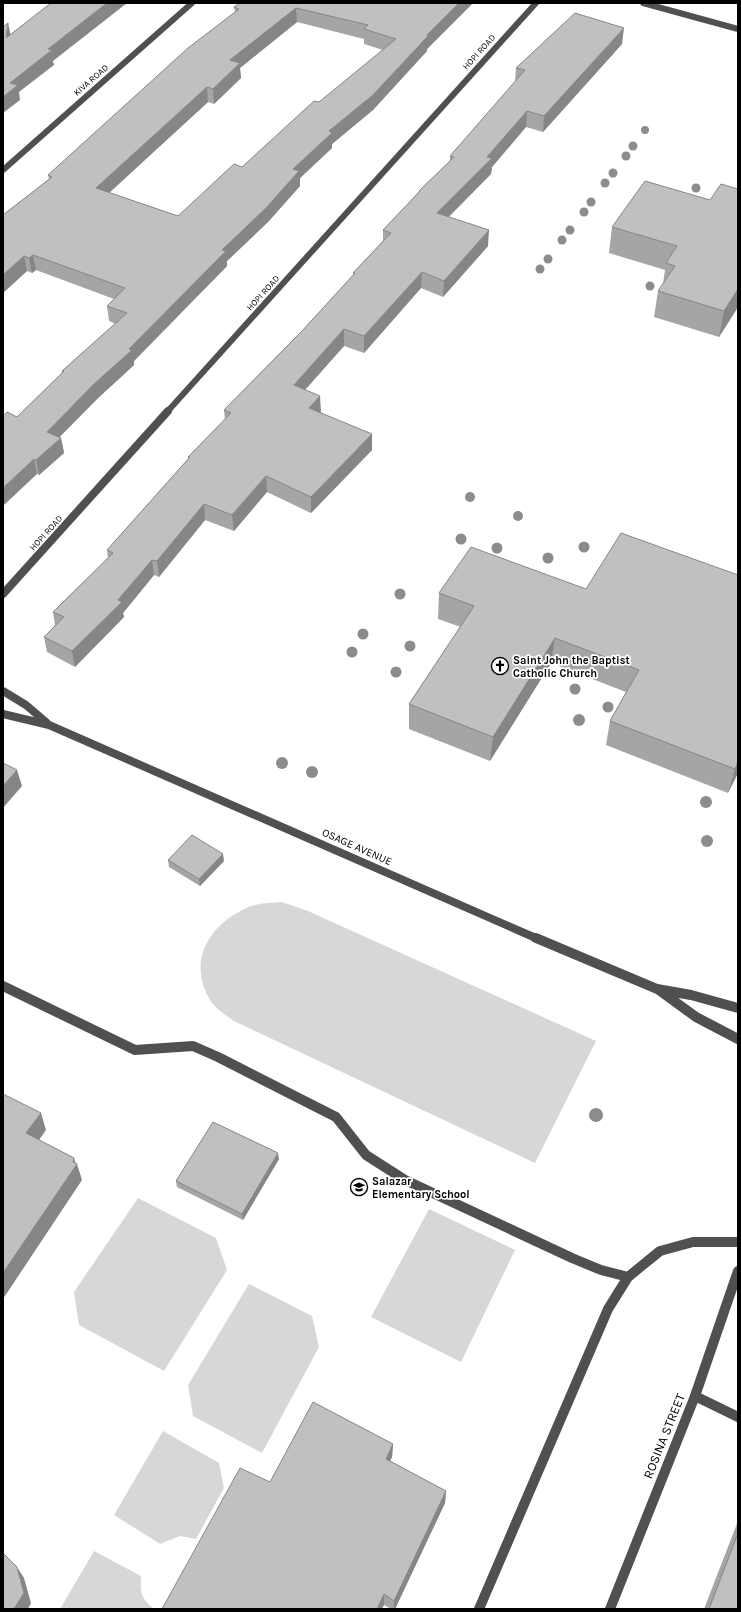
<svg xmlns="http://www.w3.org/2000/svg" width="741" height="1612" viewBox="0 0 741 1612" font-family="Karla,sans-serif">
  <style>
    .green { fill: #d7d7d7 }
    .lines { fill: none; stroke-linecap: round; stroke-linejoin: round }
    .service { stroke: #505050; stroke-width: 10 }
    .minor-far2 { stroke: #505050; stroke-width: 6 }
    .minor-far1 { stroke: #505050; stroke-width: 8 }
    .minor { stroke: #505050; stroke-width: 10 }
    .tertiary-far1 { stroke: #505050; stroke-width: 8 }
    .tertiary { stroke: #505050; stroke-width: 10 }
    .tree { fill: #8c8c8c }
    .wall { fill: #a5a5a5; fill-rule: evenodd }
    .shaded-wall { fill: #868686 }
    .building { fill: #c0c0c0; stroke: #868686; fill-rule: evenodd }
    .labels { text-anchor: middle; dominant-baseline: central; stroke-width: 3.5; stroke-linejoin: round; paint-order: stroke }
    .far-street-label { font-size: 9px; fill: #000; stroke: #fff }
    .poi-label { font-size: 11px; font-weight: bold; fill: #000; stroke: #fff; text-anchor: start }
    .street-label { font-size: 11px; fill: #000; stroke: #fff }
    .near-street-label { font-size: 13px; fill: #000; stroke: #fff }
  </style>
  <rect width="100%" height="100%" fill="#fff"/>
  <!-- green -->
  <path class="green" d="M282,902L308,911L596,1041L535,1163L234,1021C227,1016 217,1010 212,1003C185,962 209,923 251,906C260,903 272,903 282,902Z
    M138,1198L216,1238L227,1270L164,1371L79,1325L74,1292Z
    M429,1209L515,1250L461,1362L371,1317Z
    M249,1284L312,1316L319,1347L262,1453L193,1416L188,1385Z
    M163,1431L219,1463L224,1488L196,1539L180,1536L160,1544L114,1515Z
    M94,1551L141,1576C140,1593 141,1598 154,1609H60Z"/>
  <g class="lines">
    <!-- service -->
    <path class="service" d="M3,986L135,1050L193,1046L218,1057L336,1117L366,1155L405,1180L572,1258L601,1270L628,1277
      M695,1396L738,1417
      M479,1609L608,1309L628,1277L660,1251L693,1242H738"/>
    <!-- minor-far2 -->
    <path class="minor-far2" d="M643,3L738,29
      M3,170L192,3
      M167,412L536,3"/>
    <!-- minor-far1 -->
    <path class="minor-far1" d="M3,594L168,411"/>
    <!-- minor -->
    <path class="minor" d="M610,1609L695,1396L738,1271"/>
    <!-- tertiary-far1 -->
    <path class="tertiary-far1" d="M3,691L26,705L47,723
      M3,714L49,725L538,939"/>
    <!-- tertiary -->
    <path class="tertiary" d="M536,938L657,989L691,995L738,1008
      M659,990L696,1017L738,1039"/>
  </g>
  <!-- trees -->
  <g class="tree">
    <circle cx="645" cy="130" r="4"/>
    <circle cx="633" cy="146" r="4.5"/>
    <circle cx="626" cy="156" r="4.5"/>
    <circle cx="613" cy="173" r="4.5"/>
    <circle cx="605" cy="183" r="4.5"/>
    <circle cx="696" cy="188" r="4.5"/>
    <circle cx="591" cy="202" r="4.5"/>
    <circle cx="584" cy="212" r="4.5"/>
    <circle cx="570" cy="230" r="4.5"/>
    <circle cx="562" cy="240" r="4.5"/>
    <circle cx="548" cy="259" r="4.5"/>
    <circle cx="540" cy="269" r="4.5"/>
    <circle cx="650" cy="286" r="4.5"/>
    <circle cx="470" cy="497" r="5"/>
    <circle cx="518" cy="516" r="5"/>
    <circle cx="461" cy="539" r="5.5"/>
    <circle cx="584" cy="547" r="5.5"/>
    <circle cx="497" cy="548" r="5.5"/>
    <circle cx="548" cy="558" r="5.5"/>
    <circle cx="400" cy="594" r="5.5"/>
    <circle cx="363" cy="634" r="5.5"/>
    <circle cx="410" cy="646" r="5.5"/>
    <circle cx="352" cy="652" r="5.5"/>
    <circle cx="396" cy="672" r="5.5"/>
    <circle cx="575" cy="689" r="5.5"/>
    <circle cx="608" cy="707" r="5.5"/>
    <circle cx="579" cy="720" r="6"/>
    <circle cx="282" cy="763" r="6"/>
    <circle cx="312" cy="772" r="6"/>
    <circle cx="706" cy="802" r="6"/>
    <circle cx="707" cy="841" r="6"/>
    <circle cx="596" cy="1115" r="7"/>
  </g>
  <!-- wall -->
  <path class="wall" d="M240,3H473L427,49V51L373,110L332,144V148L300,178V186L268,222L227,261V266L134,361V365L97,399L59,437L61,438L64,453L39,475L37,474L17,417L62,373V371L116,324L109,321L107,306L114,299L36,270L32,273L27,271L3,293V215L49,179L48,175L235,12L234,7ZM297,22L364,39V44L383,50L242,167L178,216L109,193L208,102L214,104L241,78L240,68Z
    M622,44L543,132L526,127L492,167L491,174L449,217L488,246L443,297L421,288L364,353L344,346L305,390L320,412L372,450L311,513L267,492L234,531L205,520L159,577L154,575L123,613L124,617L75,667L47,652L44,637L55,625L53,612L108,558L107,550L188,459V457L225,420L224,410L302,331L353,276V273L383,241V230L418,193L419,191L450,161V156L515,82L516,68Z
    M738,189V307L719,337L654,317L658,291L663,284L665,270L609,253L612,227L710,200Z
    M738,575V773L728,793L606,745L610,721L626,692L551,663L490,761L409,729V704L461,627L438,619L439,593L586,589Z
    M168,860L224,861L200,886L169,867Z
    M279,1159L243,1220L177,1187L176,1181Z
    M393,1444L392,1457L390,1461L446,1491L445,1503L395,1609H391L384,1605L270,1482Z
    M738,1521V1609H704Z"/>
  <!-- shaded-wall -->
  <path class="shaded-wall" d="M107,3H127L53,61L54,65L19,92L20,100L3,113V97L10,83L48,49Z
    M459,3H473L427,49V51L373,110L332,144V148L300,178V186L268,222L227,261V266L134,361V365L97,399L50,447L47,432L129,349L222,250L293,169L329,131Z
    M296,8L297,22L240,68L241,78L214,104L213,89L230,60Z
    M8,23L11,37L6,38Z
    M624,28L622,44L543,132L544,116Z
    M207,87L208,102L98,203L96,188Z
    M527,111L526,127L492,167L491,174L436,229L437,213Z
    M489,230L488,246L443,297L444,281Z
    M33,255L36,270L32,273L29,258Z
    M24,256L27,271L3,293V275Z
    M422,272L421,288L364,353V336Z
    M738,289V307L719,337L724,311Z
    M344,329V346L295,401L294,385Z
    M320,396L321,412L309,424V408Z
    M372,434V450L311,513V497Z
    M61,438L64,453L39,475L36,460Z
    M34,459L37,474L3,506V488Z
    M266,476L267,492L234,531L232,515Z
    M204,504L205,520L159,577L157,561Z
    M152,560L154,575L123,613L124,617L75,667L72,651L118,600Z
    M555,638L551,663L490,761L493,737Z
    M738,762V773L728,793L735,769Z
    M17,770L22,786L3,808V786Z
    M223,854L224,861L200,886L199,879Z
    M41,1113L46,1130L32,1150L26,1133Z
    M278,1153L279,1159L243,1220L242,1214Z
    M74,1158L76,1165L77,1164L82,1180L3,1299V1273Z
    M393,1444L392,1457L385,1472L386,1459Z
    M446,1491L445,1503L395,1609H394V1601Z
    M17,1567L24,1578L31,1603L28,1609H14Z
    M384,1594V1605L382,1609H377Z"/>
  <!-- building -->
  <path class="building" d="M51,3H107L48,49L52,50L10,83L18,85L3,97V27L8,23L6,38Z
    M240,3H459L427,35L428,36L373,95L329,131L332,133L293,169L299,171L267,207L222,250L226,251L129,349L132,350L94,384L47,432L61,438L36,460L34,459L3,488V416L7,412L17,417L64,371H62L127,313L107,306L125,288L33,255L29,258L24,256L3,275V215L52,177L48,175L188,48L239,9L234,7ZM296,8L368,25L364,29L396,39L319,102L314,101L242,167L234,164L178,216L96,188L207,87L213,89L240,63L230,60Z
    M575,13L624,28L544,116L527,111L487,157L492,158L437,213L489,230L444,281L422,272L364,336L344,329L294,385L320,396L309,408L372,434L311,497L266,476L232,515L204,504L157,561L152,560L118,600L122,602L72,651L44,637L64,617L53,612L113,553L107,550L190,457H188L231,413L224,410L302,331L355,273H353L391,233L383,230L420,191H419L454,157L450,156L525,70L516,68Z
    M645,181L710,200L721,184L738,189V289L724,311L658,291L675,266L666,263L677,246L612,227Z
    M621,533L738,575V762L735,769L610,721L639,670L555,638L493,737L409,704L474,606L439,593L471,547L586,589Z
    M3,763L17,770L3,786Z
    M192,835L223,854L199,879L168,860Z
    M3,1094L41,1113L26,1133L74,1158L73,1162L77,1164L3,1273Z
    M213,1122L278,1153L242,1214L176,1181Z
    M313,1402L393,1444L386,1459L446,1491L394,1601L384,1594L377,1609H162L240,1468L270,1482Z
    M738,1533V1609H709Z
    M3,1553L17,1567L24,1593L14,1609H3Z"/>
  <!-- icons -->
  <defs>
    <g id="church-ring" transform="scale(0.9)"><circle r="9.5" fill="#fff" stroke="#000" stroke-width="1.5"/><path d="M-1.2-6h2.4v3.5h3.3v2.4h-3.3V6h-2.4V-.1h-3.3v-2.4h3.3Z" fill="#000"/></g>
    <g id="school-ring" transform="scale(0.9)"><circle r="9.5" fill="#fff" stroke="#000" stroke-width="1.5"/><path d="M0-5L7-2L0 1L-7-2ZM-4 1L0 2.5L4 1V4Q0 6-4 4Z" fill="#000"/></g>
  </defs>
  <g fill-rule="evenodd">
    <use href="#church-ring" x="500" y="666"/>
    <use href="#school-ring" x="359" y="1187"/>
  </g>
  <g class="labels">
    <!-- far-street labels -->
    <g class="far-street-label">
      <text transform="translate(479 52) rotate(-48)">HOPI ROAD</text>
      <text transform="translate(91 80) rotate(-41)">KIVA ROAD</text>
      <text transform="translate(263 293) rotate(-48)">HOPI ROAD</text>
      <text transform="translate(46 533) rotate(-48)">HOPI ROAD</text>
    </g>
    <!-- poi labels -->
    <g class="poi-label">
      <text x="513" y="660">Saint John the Baptist<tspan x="513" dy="13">Catholic Church</tspan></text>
      <text x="372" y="1181">Salazar<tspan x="372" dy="13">Elementary School</tspan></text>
    </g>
    <!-- street labels -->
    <g class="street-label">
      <text transform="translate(357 847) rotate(24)">OSAGE AVENUE</text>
    </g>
    <!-- near-street labels -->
    <g class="near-street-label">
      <text transform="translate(664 1436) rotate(-68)">ROSINA STREET</text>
    </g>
  </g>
  <!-- border -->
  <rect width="741" height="1612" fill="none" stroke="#000000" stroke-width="8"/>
</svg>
